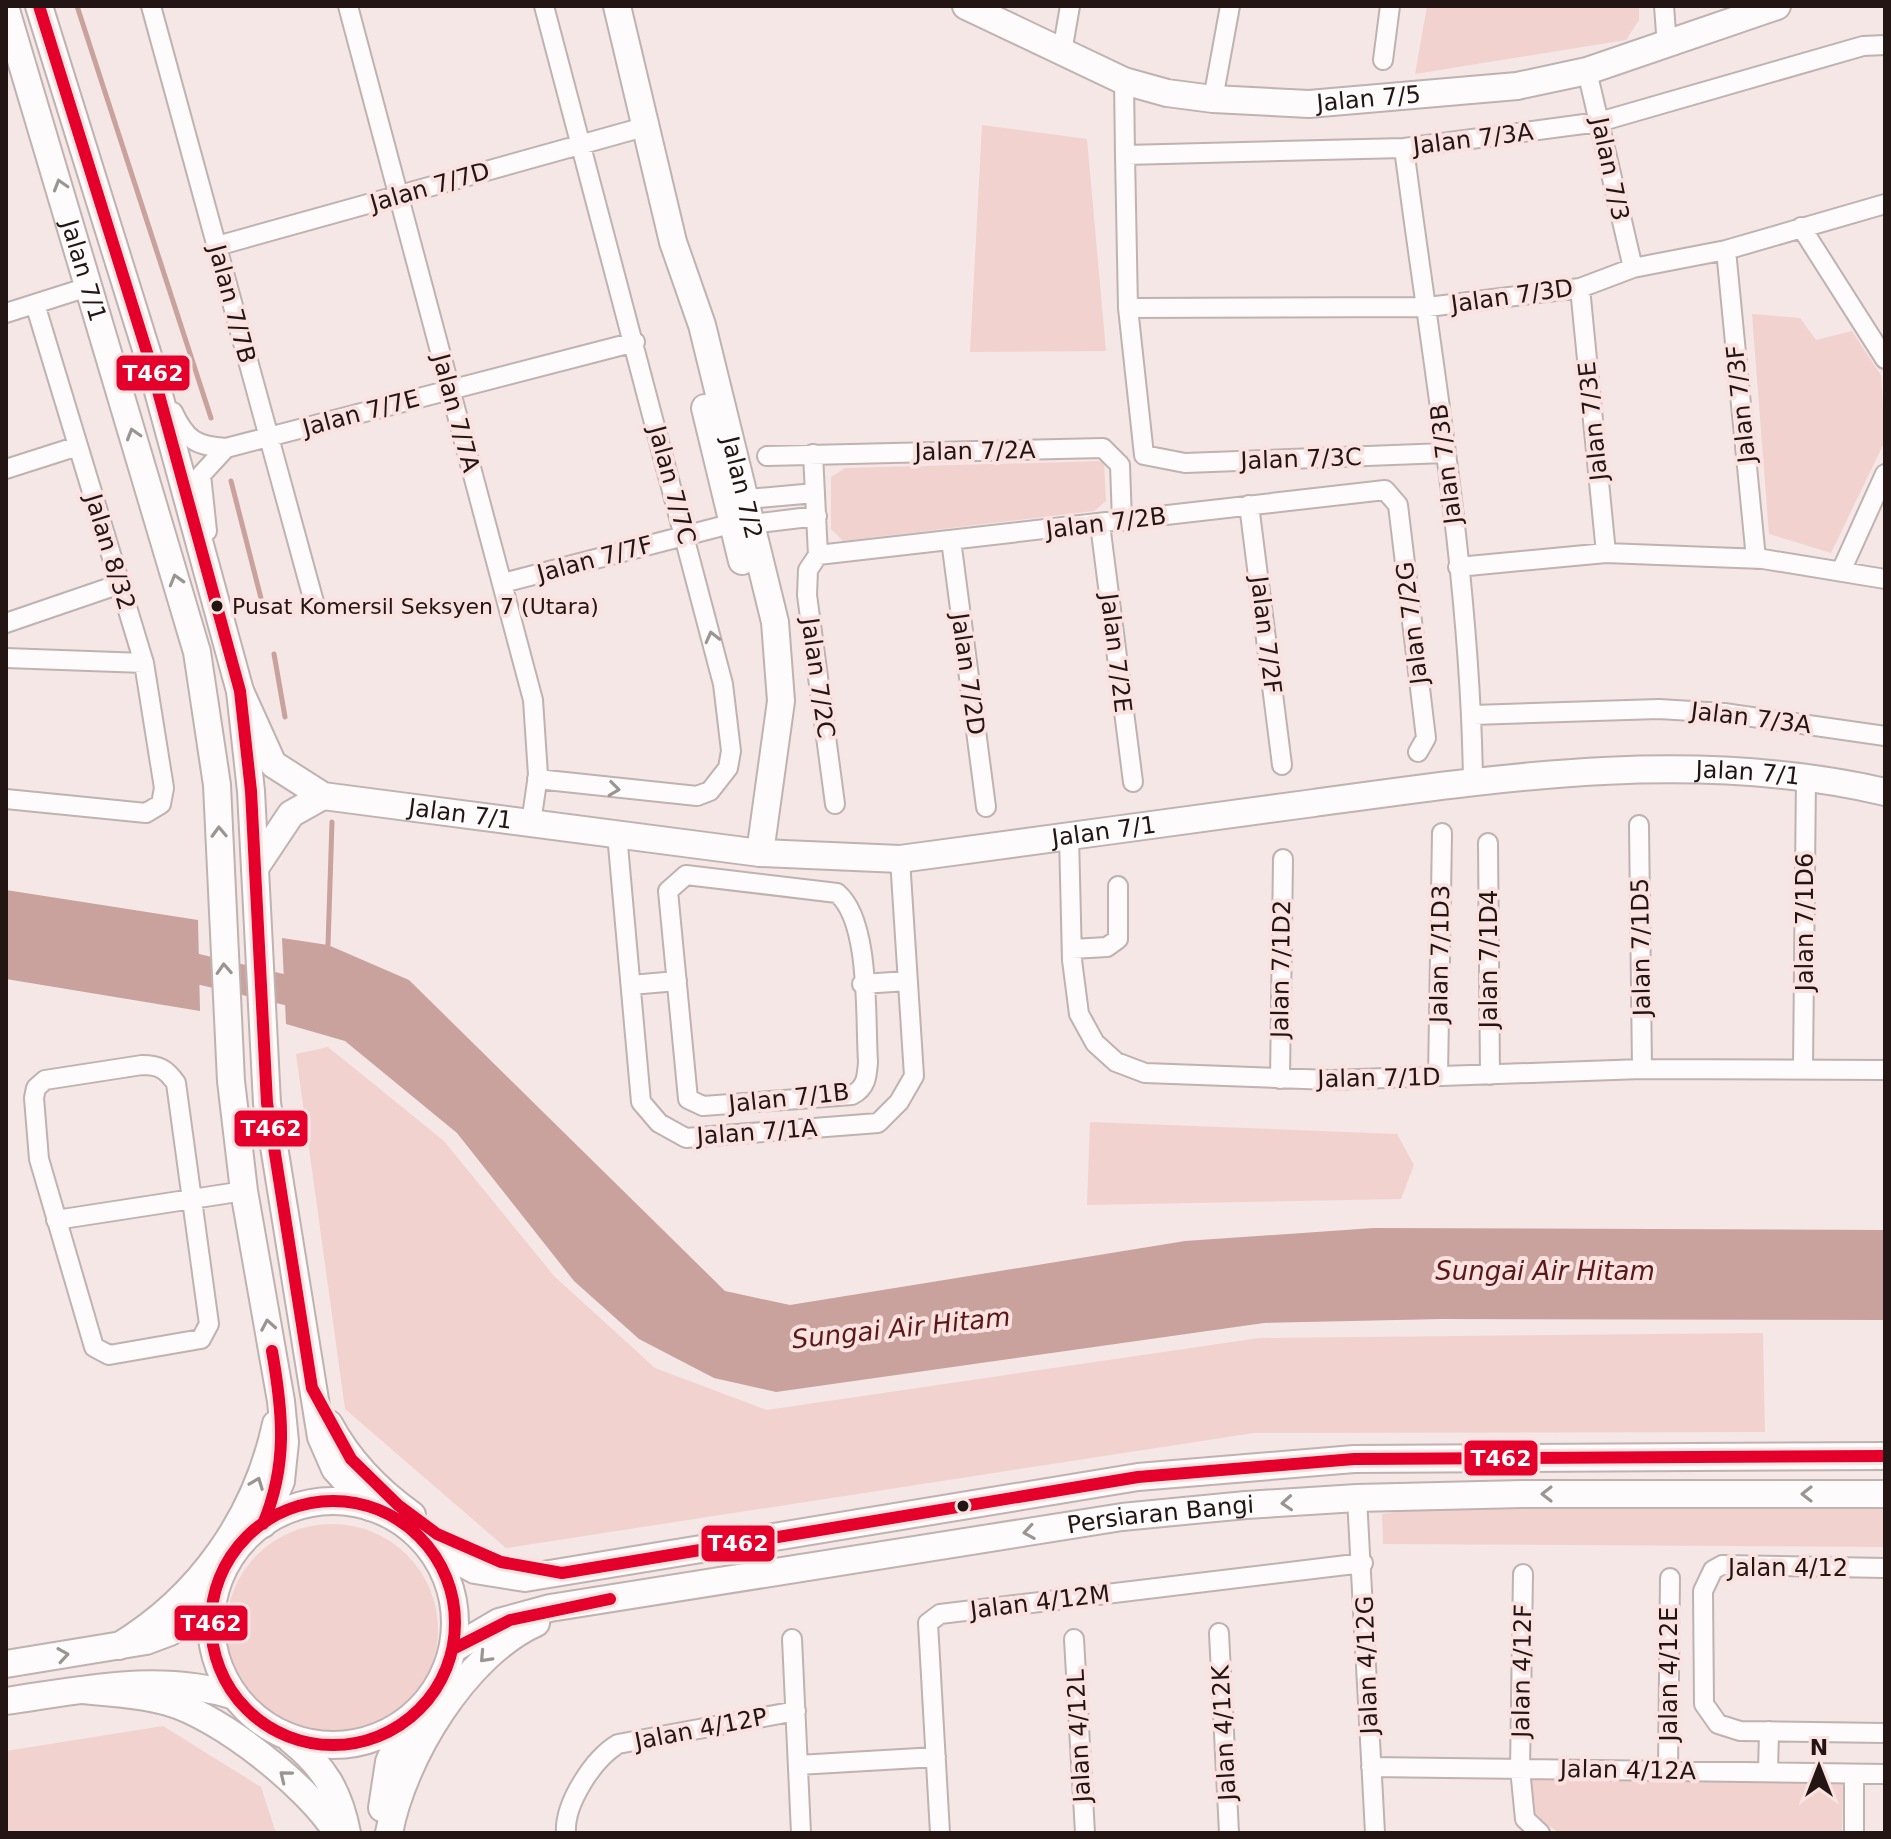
<svg xmlns="http://www.w3.org/2000/svg" width="1891" height="1839" viewBox="0 0 1891 1839" font-family="'DejaVu Sans',sans-serif">
  <style>
    .green { fill: #f2d2cf }
    .water { fill: #c9a19d }
    .lines { fill: none; stroke-linecap: round; stroke-linejoin: round }
    .stream { stroke: #c9a19d; stroke-width: 5 }
    .river { stroke: #c9a19d; stroke-width: 30 }
    .street-casing { stroke: #bfb2b1; stroke-width: 22 }
    .secondary-casing { stroke: #bfb2b1; stroke-width: 30 }
    .street { stroke: #fdfbfb; stroke-width: 18 }
    .secondary { stroke: #fdfbfb; stroke-width: 26 }
    .bus-1-casing { stroke: #fae2e0; stroke-width: 18 }
    .bus-1 { stroke: #e4002b; stroke-width: 12 }
    .oneway { stroke: #9a9493 }
    .bus-dot { fill: #221514; stroke: #fae2e0; stroke-width: 3 }
    .labels { text-anchor: middle; dominant-baseline: central; stroke-width: 8; stroke-linejoin: round; paint-order: stroke }
    .bus-label { font-size: 22px; fill: #221514; stroke: #fae2e0; text-anchor: start }
    .street-label { font-size: 24px; fill: #221514; stroke: #fae2e0 }
    .water-label { font-size: 26px; font-style: italic; fill: #5a1818; stroke: #fae2e0 }
    .line-badge { stroke: #fae2e0; stroke-width: 3 }
    .badge-label { font-size: 22px; text-anchor: middle; font-weight: bold; fill: #fff }
  </style>
  <rect width="100%" height="100%" fill="#f4e7e6"/>
  <!-- green -->
  <path class="green" d="M1427,6H1639V20L1626,40L1415,74Z
    M982,125L1087,139L1106,351L970,352Z
    M1752,314L1800,318L1816,340L1852,331L1881,375L1885,441L1831,553L1769,534Z
    M1104,461L1106,501L1094,511L843,541L831,529V477L845,468Z
    M328,1047L444,1141L554,1276L655,1368L767,1410L1259,1338L1763,1333L1765,1432L1254,1433L506,1548L345,1409L296,1054Z
    M1090,1122L1397,1134L1414,1165L1401,1199L1087,1205Z
    M1428,1507L1885,1509V1547L1383,1544L1382,1514Z
    M226 1630a106 106 0 1 1 212 0a106 106 0 1 1-212 0Z
    M163,1726L261,1787L276,1833H6V1751Z
    M1527,1776L1843,1783L1842,1833H1560L1533,1816Z"/>
  <!-- water -->
  <path class="water" d="M6,890L198,920L200,1011L6,979Z
    M282,938L328,945L409,980L725,1291L790,1305L1185,1241L1374,1228L1885,1230V1320L1442,1319L1264,1323L776,1392L714,1378L639,1339L574,1281L457,1133L345,1041L286,1024Z"/>
  <g class="lines">
    <!-- stream -->
    <path class="stream" d="M77,6L211,418
      M231,481L264,610
      M274,654L285,717
      M328,945L332,822"/>
    <!-- river -->
    <path class="river" d="M160,960L324,999"/>
    <!-- street casing -->
    <g class="street-casing">
      <path id="street" d="M151,6L314,602
        M348,6L533,700L538,775L531,823
        M1664,6L1667,46
        M1062,52L1070,6
        M1383,60L1390,6
        M1587,71L1633,268
        M1124,81L1125,155L1404,148L1599,122L1863,46L1885,45
        M1213,99L1230,6
        M1404,148C1431,358 1470,569 1473,781
        M1125,155L1128,308L1144,455L1185,463L1445,453
        M1801,227L1885,359
        M217,246L644,127
        M1726,250L1756,559
        M1580,288L1606,553
        M1128,308L1428,307L1580,288L1633,268L1726,250L1885,204
        M6,313L91,286
        M173,412C186,440 196,446 226,448L635,342
        M813,454L818,555
        M767,456L1103,448L1120,465L1122,521
        M6,469L78,446
        M747,499L815,493
        M1249,505L1282,765
        M752,524L817,516
        M1100,524L1133,782
        M207,531L201,475L226,448
        M951,540L986,807
        M818,555L1385,490L1398,505L1426,738L1418,752
        M818,555L808,570L807,595L835,804
        M1458,567L1606,553L1763,559L1885,579
        M1842,569L1885,474
        M503,583L734,523
        M6,623L120,584
        M6,658L144,663
        M1473,715L1659,709L1724,713L1885,736
        M537,779L697,796L710,791L728,768L731,751L723,684L544,6
        M6,799L146,813L161,804L164,788L144,663L35,304
        M1639,825L1642,1069
        M617,834L641,1102L659,1123L686,1138L878,1123L899,1102L914,1076L900,859
        M1069,836L1072,960L1079,1014L1095,1043L1116,1062L1145,1073L1330,1080L1642,1069L1885,1070
        M1488,843L1490,1075
        M686,875L837,893C871,921 865,1019 868,1062C867,1077 866,1088 852,1095L703,1106L688,1099L668,891Z
        M1072,949L1107,947L1118,939V886
        M862,984L908,981
        M631,985L677,981
        M142,1065C159,1065 166,1069 176,1083L209,1324L201,1339L109,1355L94,1347L39,1159L34,1098L36,1088L45,1080Z
        M1803,1068L1806,776
        M1438,1076L1442,833
        M1280,1079L1283,859
        M56,1220L244,1191
        M1357,1498L1375,1833
        M1885,1568L1722,1565L1713,1570L1703,1591L1704,1704L1718,1724L1740,1731L1885,1733
        M1523,1574L1520,1769L1525,1819L1540,1833
        M1219,1633L1229,1833
        M792,1639L801,1833
        M1074,1639L1085,1833
        M798,1765L936,1757
        M1371,1767L1885,1774
        M1668,1771L1670,1578
        M1768,1772L1769,1731
        M566,1833C564,1804 593,1759 618,1744L796,1711
        M940,1833L928,1623L940,1614L1363,1563
        M1854,1833V1774"/>
    </g>
    <!-- secondary casing -->
    <g class="secondary-casing">
      <g id="secondary">
        <path d="M39,6L150,362L240,691L251,791L267,1103L321,1437L335,1469L370,1507"/>
        <path id="s1" d="M617,6L673,242L702,325L775,622L781,701L760,853"/>
        <path id="s2" d="M966,6L1124,81L1167,93L1213,99L1309,104L1517,86L1587,71L1777,6"/>
        <path id="s3" d="M6,10L197,652L217,785L231,1081L244,1191L281,1401L285,1442L281,1481L263,1524"/>
        <path d="M705,408L742,561"/>
        <path id="s4" d="M240,691L273,764L323,796L760,853L900,859C1038,840 1176,822 1314,803C1503,777 1696,748 1885,792"/>
        <path d="M255,868L291,814L323,796"/>
        <path d="M329,1424C349,1461 378,1491 412,1515"/>
        <circle cx="333" cy="1623" r="122"/>
        <path d="M426,1543L475,1570L525,1578L1138,1477L1354,1459L1885,1456"/>
        <path d="M119,1646C200,1597 256,1517 276,1424"/>
        <path id="s5" d="M453,1649L499,1622L550,1608L1122,1517L1246,1505L1357,1498L1522,1494H1885"/>
        <path d="M6,1664L146,1641L170,1632L212,1604"/>
        <path d="M82,1690C111,1693 140,1694 168,1702C221,1717 309,1787 337,1833"/>
        <path d="M6,1701C83,1690 159,1672 235,1696"/>
        <path d="M291,1740C324,1767 339,1791 347,1833"/>
        <path d="M382,1808L389,1762L407,1721"/>
        <path d="M389,1833C403,1758 465,1655 536,1623"/>
      </g>
    </g>
    <!-- street -->
    <use href="#street" class="street"/>
    <!-- secondary -->
    <use href="#secondary" class="secondary"/>
    <!-- bus-1 casing -->
    <g class="bus-1-casing">
      <path id="bus-1" d="M39,6L150,362L240,691L251,791L267,1103L312,1388L351,1459L398,1505L437,1534L501,1562L562,1573L1138,1477L1354,1459L1885,1456
        M211 1623a122 122 0 1 1 244 0a122 122 0 1 1-244 0Z
        M263,1524C288,1465 283,1413 272,1351
        M453,1649L510,1620L610,1599"/>
    </g>
    <!-- bus-1 -->
    <use href="#bus-1" class="bus-1"/>
  </g>
  <!-- one-way arrows -->
  <defs><path id="oneway-chevron" d="M-2-3.5L2.5 0L-2 3.5" fill="none" stroke-width="1.6" stroke-linecap="round" stroke-linejoin="round" transform="scale(2)"/></defs>
  <g class="oneway">
    <use href="#oneway-chevron" transform="translate(60 185) rotate(-107)"/>
    <use href="#oneway-chevron" transform="translate(133 434) rotate(-107)"/>
    <use href="#oneway-chevron" transform="translate(176 580) rotate(-106)"/>
    <use href="#oneway-chevron" transform="translate(712 637) rotate(-104)"/>
    <use href="#oneway-chevron" transform="translate(614 789) rotate(7)"/>
    <use href="#oneway-chevron" transform="translate(219 832) rotate(-92)"/>
    <use href="#oneway-chevron" transform="translate(224 969) rotate(-93)"/>
    <use href="#oneway-chevron" transform="translate(268 1325) rotate(-100)"/>
    <use href="#oneway-chevron" transform="translate(257 1483) rotate(-69)"/>
    <use href="#oneway-chevron" transform="translate(1547 1494) rotate(180)"/>
    <use href="#oneway-chevron" transform="translate(1807 1494) rotate(180)"/>
    <use href="#oneway-chevron" transform="translate(1287 1503) rotate(176)"/>
    <use href="#oneway-chevron" transform="translate(1029 1532) rotate(171)"/>
    <use href="#oneway-chevron" transform="translate(63 1655) rotate(-9)"/>
    <use href="#oneway-chevron" transform="translate(485 1657) rotate(133)"/>
    <use href="#oneway-chevron" transform="translate(285 1776) rotate(-141)"/>
  </g>
  <!-- markers -->
  <g class="bus-dot">
    <circle cx="217" cy="606" r="7"/>
    <circle cx="963" cy="1506" r="7"/>
  </g>
  <g class="labels">
    <!-- bus labels -->
    <g class="bus-label">
      <text x="232" y="606">Pusat Komersil Seksyen 7 (Utara)</text>
    </g>
    <!-- street labels -->
    <g class="street-label">
      <text stroke="none"><textPath href="#s2" startOffset="422">Jalan 7/5</textPath></text>
      <text transform="translate(1473 139) rotate(-7)">Jalan 7/3A</text>
      <text transform="translate(1610 169) rotate(78)">Jalan 7/3</text>
      <text transform="translate(430 187) rotate(-16)">Jalan 7/7D</text>
      <text stroke="none"><textPath href="#s3" startOffset="272">Jalan 7/1</textPath></text>
      <text transform="translate(1512 296) rotate(-8)">Jalan 7/3D</text>
      <text transform="translate(232 304) rotate(75)">Jalan 7/7B</text>
      <text transform="translate(1741 404) rotate(-96)">Jalan 7/3F</text>
      <text transform="translate(361 413) rotate(-15)">Jalan 7/7E</text>
      <text transform="translate(456 413) rotate(75)">Jalan 7/7A</text>
      <text transform="translate(1593 421) rotate(-96)">Jalan 7/3E</text>
      <text transform="translate(975 451) rotate(-1)">Jalan 7/2A</text>
      <text transform="translate(1301 459) rotate(-2)">Jalan 7/3C</text>
      <text transform="translate(1446 464) rotate(-97)">Jalan 7/3B</text>
      <text transform="translate(672 485) rotate(75)">Jalan 7/7C</text>
      <text stroke="none"><textPath href="#s1" startOffset="498">Jalan 7/2</textPath></text>
      <text transform="translate(1106 523) rotate(-7)">Jalan 7/2B</text>
      <text transform="translate(110 552) rotate(73)">Jalan 8/32</text>
      <text transform="translate(595 559) rotate(-15)">Jalan 7/7F</text>
      <text transform="translate(1412 623) rotate(-97)">Jalan 7/2G</text>
      <text transform="translate(1266 635) rotate(83)">Jalan 7/2F</text>
      <text transform="translate(1116 653) rotate(83)">Jalan 7/2E</text>
      <text transform="translate(968 674) rotate(82)">Jalan 7/2D</text>
      <text transform="translate(818 678) rotate(82)">Jalan 7/2C</text>
      <text transform="translate(1751 718) rotate(7)">Jalan 7/3A</text>
      <text stroke="none"><textPath href="#s4" startOffset="1574">Jalan 7/1</textPath></text>
      <text stroke="none"><textPath href="#s4" startOffset="278">Jalan 7/1</textPath></text>
      <text stroke="none"><textPath href="#s4" startOffset="926">Jalan 7/1</textPath></text>
      <text transform="translate(1805 922) rotate(-90)">Jalan 7/1D6</text>
      <text transform="translate(1641 947) rotate(-91)">Jalan 7/1D5</text>
      <text transform="translate(1440 954) rotate(-89)">Jalan 7/1D3</text>
      <text transform="translate(1489 959) rotate(-90)">Jalan 7/1D4</text>
      <text transform="translate(1281 969) rotate(-89)">Jalan 7/1D2</text>
      <text transform="translate(1379 1078) rotate(-1)">Jalan 7/1D</text>
      <text transform="translate(789 1098) rotate(-6)">Jalan 7/1B</text>
      <text transform="translate(757 1132) rotate(-4)">Jalan 7/1A</text>
      <text stroke="none"><textPath href="#s5" startOffset="724">Persiaran Bangi</textPath></text>
      <text x="1788" y="1568">Jalan 4/12</text>
      <text transform="translate(1040 1602) rotate(-7)">Jalan 4/12M</text>
      <text transform="translate(1367 1665) rotate(-92)">Jalan 4/12G</text>
      <text transform="translate(1522 1671) rotate(-89)">Jalan 4/12F</text>
      <text transform="translate(1669 1674) rotate(-90)">Jalan 4/12E</text>
      <text transform="translate(701 1729) rotate(-11)">Jalan 4/12P</text>
      <text transform="translate(1224 1733) rotate(-93)">Jalan 4/12K</text>
      <text transform="translate(1079 1736) rotate(-93)">Jalan 4/12L</text>
      <text transform="translate(1628 1770) rotate(1)">Jalan 4/12A</text>
    </g>
    <!-- water labels -->
    <g class="water-label">
      <text x="1545" y="1271">Sungai Air Hitam</text>
      <text transform="translate(901 1328) rotate(-6)">Sungai Air Hitam</text>
    </g>
  </g>
  <g class="line-badge">
    <rect x="115" y="354" width="76" height="38" rx="8" fill="#e4002b"/>
    <rect x="233" y="1109" width="76" height="39" rx="8" fill="#e4002b"/>
    <rect x="1463" y="1439" width="76" height="38" rx="8" fill="#e4002b"/>
    <rect x="700" y="1524" width="76" height="39" rx="8" fill="#e4002b"/>
    <rect x="173" y="1604" width="76" height="38" rx="8" fill="#e4002b"/>
  </g>
  <g class="badge-label">
    <text x="153" y="381">T462</text>
    <text x="271" y="1136">T462</text>
    <text x="1501" y="1466">T462</text>
    <text x="738" y="1551">T462</text>
    <text x="211" y="1631">T462</text>
  </g>
  <!-- border -->
  <rect width="1891" height="1839" fill="none" stroke="#221514" stroke-width="16"/>
  <!-- north arrow -->
  <g transform="translate(1819 1767)" stroke="#fae2e0" stroke-width="6" paint-order="stroke">
  <path d="M0-6L14 30L0 20L-14 30Z" fill="#221514"/>
  <text y="-12" font-size="22" font-weight="bold" text-anchor="middle" fill="#221514">N</text>
  </g>
</svg>
